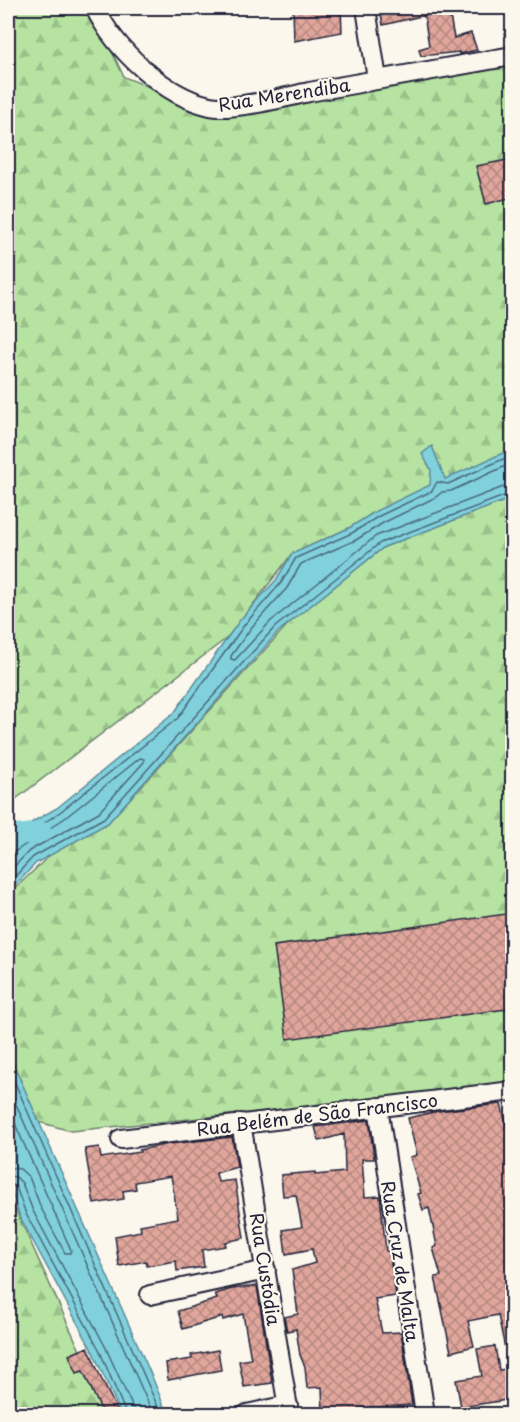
<svg xmlns="http://www.w3.org/2000/svg" width="520" height="1422" viewBox="0 0 520 1422" font-family="'Playpen Sans',sans-serif">
  <style>
    .forest { fill: url(#forest-firs); stroke: #6c826e; stroke-width: 1.5 }
    .water { fill: #81d1dd; stroke: #5b8b9c; stroke-width: 1.5 }
    .lines { fill: none; stroke-linecap: round; stroke-linejoin: round }
    .shore { stroke: #48687c; stroke-width: 1.5 }
    .canal { stroke: #81d1dd; stroke-width: 20 }
    .building { fill: url(#building-cross-hatch); stroke: #22223b; stroke-width: 1.5 }
    .minor-casing { stroke: #22223b; stroke-width: 22 }
    .minor { stroke: #fbf7ec; stroke-width: 18 }
    .labels { text-anchor: middle; dominant-baseline: central; stroke-width: 4.5; stroke-linejoin: round; paint-order: stroke }
    .street-label { font-size: 18px; fill: #22223b; stroke: #fbf7ec }
  </style>
  <defs>
    <pattern id="forest-firs" width="22" height="20" patternUnits="userSpaceOnUse" patternTransform="scale(1.5)"><rect width="22" height="20" fill="#b6e3a1"/><path d="M5 1l3.5 6h-7zM16 11l3.5 6h-7z" fill="#9cc28c"/></pattern>
    <pattern id="building-cross-hatch" width="8" height="8" patternUnits="userSpaceOnUse" patternTransform="scale(1.5)"><rect width="8" height="8" fill="#e0a69c"/><path d="M0 0l8 8M0 8l8-8" fill="none" stroke="#b58780"/></pattern>
  </defs>
  <rect width="100%" height="100%" fill="#fbf7ec"/>
  <filter id="ink" filterUnits="userSpaceOnUse"><feTurbulence type="fractalNoise" baseFrequency=".0167" numOctaves="2"/><feDisplacementMap in="SourceGraphic" scale="12" xChannelSelector="R" yChannelSelector="G"/><feConvolveMatrix kernelMatrix="1 2 1 2 8 2 1 2 1" color-interpolation-filters="sRGB"/></filter>
  <g filter="url(#ink)">
    <!-- forest -->
    <path class="forest" d="M8,8H91L124,77L216,114L512,56V453L292,554L227,638L8,805Z
      M512,498V1086L71,1131L39,1122L8,1052V895L50,855L108,823L289,623L384,547Z
      M8,1193L109,1414H8Z"/>
    <!-- water -->
    <path class="water" d="M432,446L445,479L512,449V498L384,547L279,631L108,823L36,863L8,893V841L34,821L57,808L174,713L240,620L276,580L292,554L349,528L376,511L430,485L431,470L422,454Z
      M8,1052L153,1379L167,1414H121L93,1352L20,1217L8,1182Z"/>
    <g class="lines">
      <!-- shore -->
      <path class="shore" d="M512,463L451,491L442,492L436,497L383,523L356,540L301,564L287,588L251,628L231,656V659L235,660L271,621L376,536L506,486L512,485
        M8,846L13,844L60,812L178,718L245,624L281,583L296,558L352,533L379,516L432,491L437,482L448,484L512,455
        M8,853L16,851L65,818L140,758L144,759V762L99,812L29,851L8,873
        M8,884L33,857L104,818L275,627L380,543L512,493
        M8,1067L161,1414
        M8,1086L153,1414
        M8,1108L71,1250L70,1253H65L41,1208L29,1177L20,1169L8,1167
        M8,1176L16,1177L22,1183L33,1211L105,1346L133,1408L134,1414
        M8,1183L16,1187L26,1214L99,1349L126,1414"/>
      <!-- canal -->
      <path class="canal" d="M8,838L9,836L42,832"/>
    </g>
    <!-- building -->
    <path class="building" d="M293,8H341L342,32L294,41Z
      M380,8H433L434,13L383,25Z
      M449,11L454,38L471,33L477,50L459,54V52L421,56L419,49L429,46L424,15Z
      M513,159V197L486,204L476,166Z
      M513,913V1008L287,1039L274,946Z
      M501,1104L513,1150V1352L506,1353L498,1315L468,1321L474,1346L451,1352L435,1277L441,1276L433,1248L437,1246L429,1208L423,1210L418,1194L421,1193L410,1157L417,1155L408,1118L438,1111Z
      M369,1120L374,1159H362L365,1197L380,1196L386,1251H389L396,1296L375,1299L382,1333L401,1332L412,1405L363,1408V1412L323,1413L322,1387L307,1388L305,1367L300,1355L296,1329L287,1331L284,1317L298,1314L292,1270L315,1263L312,1249L286,1254L283,1230L302,1227L296,1195L283,1196L281,1175L315,1172V1175L345,1172L344,1134L319,1141L315,1127Z
      M232,1137L237,1167L216,1173L218,1182L235,1180L244,1238L225,1242L226,1246L202,1250L204,1267L177,1271L176,1261L147,1266L146,1261L119,1266L115,1236L141,1231L140,1225L178,1218L171,1176L135,1182L136,1189L123,1191L124,1199L94,1204L85,1149L99,1147L101,1158L140,1152L139,1150L169,1144Z
      M257,1286L272,1383L244,1387L239,1361L251,1359L243,1314L223,1320L222,1317L183,1329L178,1311L217,1299L215,1294L232,1289Z
      M495,1346L499,1370L513,1368V1399L461,1407L456,1380L482,1376L477,1349Z
      M88,1347L101,1378L119,1414H103L83,1371L77,1373L69,1355Z
      M218,1350L221,1370L168,1380L166,1363L192,1359L191,1355Z"/>
    <g class="lines">
      <!-- minor casing -->
      <g class="minor-casing">
        <path id="minor" d="M95,8C115,49 164,96 210,106C231,111 286,97 309,92C377,80 445,68 512,56
          M366,8L377,79
          M378,1107L425,1414
          M241,1123L289,1414
          M121,1139L512,1091
          M150,1295L266,1270
          M247,1414L288,1405"/>
      </g>
      <!-- minor -->
      <use href="#minor" class="minor"/>
    </g>
  </g>
  <g class="labels">
    <!-- street labels -->
    <g class="street-label">
      <text transform="translate(284 94) rotate(-9)">Rua Merendiba</text>
      <text transform="translate(317 1114) rotate(-7)">Rua Belém de São Francisco</text>
      <text transform="translate(401 1261) rotate(81)">Rua Cruz de Malta</text>
      <text transform="translate(266 1269) rotate(81)">Rua Custódia</text>
    </g>
  </g>
  <!-- margin -->
  <rect width="520" height="1422" fill="none" stroke="#fbf7ec" stroke-width="30"/>
  <rect x="15" y="15" width="490" height="1392" fill="none" stroke="#22223b" stroke-width="2" filter="url(#ink)"/>
</svg>
